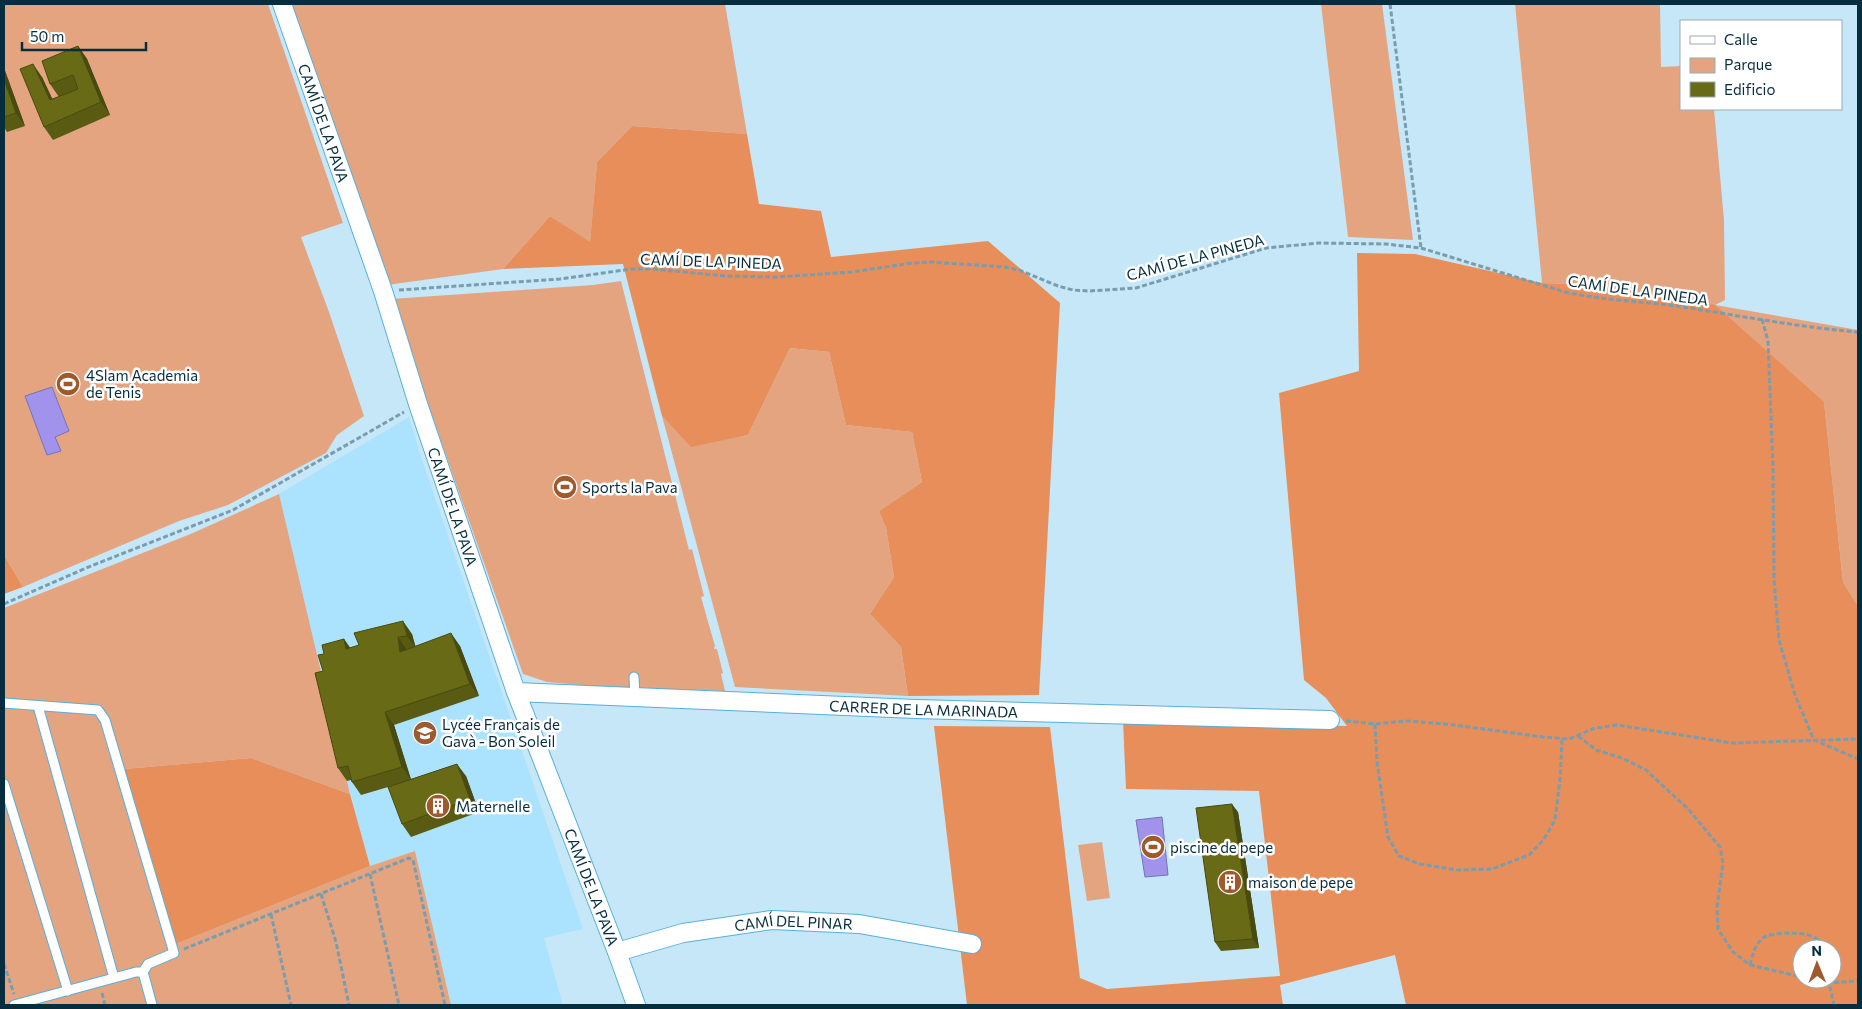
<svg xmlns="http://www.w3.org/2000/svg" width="1862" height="1009" viewBox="0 0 1862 1009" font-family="Commissioner,sans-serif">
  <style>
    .built { fill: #abe2fe }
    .green { fill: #e4a480 }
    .forest { fill: #e78e5a; fill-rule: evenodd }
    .water { fill: #a193eb; stroke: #7274b7 }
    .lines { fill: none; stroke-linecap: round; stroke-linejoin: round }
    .lane-casing { stroke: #57b0d9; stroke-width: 11 }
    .street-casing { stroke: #57b0d9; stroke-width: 20 }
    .path { stroke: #799dae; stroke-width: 3; stroke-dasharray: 5 2.5; stroke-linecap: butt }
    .lane { stroke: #fff; stroke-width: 9 }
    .street { stroke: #fff; stroke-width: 18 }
    .wall { fill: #595b13 }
    .shaded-wall { fill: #494a0f }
    .building { fill: #686a16; stroke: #494a0f }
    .labels { text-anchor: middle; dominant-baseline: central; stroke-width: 5; stroke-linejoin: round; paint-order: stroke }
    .street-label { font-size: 15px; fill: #052d3e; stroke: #fff }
    .poi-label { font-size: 15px; fill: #052d3e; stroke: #fff; text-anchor: start }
  </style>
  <rect width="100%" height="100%" fill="#c6e7f8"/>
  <!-- built -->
  <path class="built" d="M409,417L419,451L583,929L544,938L563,1005H451L415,851L370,866L347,781L279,494Z"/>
  <!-- green -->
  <path class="green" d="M4,4H268L343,223L301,237L329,312L364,416L337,435L326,453L228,505L179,521L23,587L4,555Z
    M287,4H725L747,134L632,126L597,162L590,243L550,216L503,269L387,285Z
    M1321,4H1382L1413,240L1348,237Z
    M1515,4H1660L1661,67L1681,66V109H1714L1724,220L1725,300L1715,305L1858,330V606L1843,582L1824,402L1594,285L1542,283Z
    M621,281L689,550L692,549L704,596L701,597L715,646L714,649H717L723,673L721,674L725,691L614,688L547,682L523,674L391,299L593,285Z
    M790,348L829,352L846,425L912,432L922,482L879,511L886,528L894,577L870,614L901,647L908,696L735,687L662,416L691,446L748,435Z
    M279,494L350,794L251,758L124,769L176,944L370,866L415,851L451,1005H4V608L193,533Z
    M1102,842L1110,898L1087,901L1078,845Z"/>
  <!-- forest -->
  <path class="forest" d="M632,126L747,134L759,204L821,211L831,257L988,241L1060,303L1039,695L908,696L901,647L870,614L894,577L886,528L879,511L922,482L912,432L846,425L829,352L790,348L748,435L691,447L662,416L623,264L503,269L550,216L590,242L597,162Z
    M1357,253L1415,254L1542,283L1594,285L1715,305L1824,402L1843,582L1858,606V1005H1406L1395,955L1280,985L1283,1005H967L934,726L1050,727L1080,978L1107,989L1280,976L1259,791L1126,789L1123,721L1347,726L1326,698L1304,680L1279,393L1359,371ZM1802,949H1832V979H1802Z
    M4,555L23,587L4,594Z
    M251,758L350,794L370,866L176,944L124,769Z"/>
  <!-- water -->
  <path class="water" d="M52,387L69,431L55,437L61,451L47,455L25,396Z
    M1162,817L1168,875L1145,877L1136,820Z"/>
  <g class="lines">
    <!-- lane casing -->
    <g class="lane-casing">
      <path id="lane" d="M634,677L635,696
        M4,703L98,710L105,720L174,953L148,964L143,972
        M38,706L114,978
        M4,784L68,991
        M14,1005L136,972H143L152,1005"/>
    </g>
    <!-- street casing -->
    <g class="street-casing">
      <g id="street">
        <path id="s1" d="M282,4L383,291L418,404L516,692L617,952L636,1005"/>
        <path id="s2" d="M516,692L916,709L1330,720"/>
        <path id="s3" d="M617,952L683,933L772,920L859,924L972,944"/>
      </g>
    </g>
    <!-- path -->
    <path class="path" d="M1390,4L1421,248
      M399,290L560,279L632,269H654L724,276L777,277L852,272L912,263L931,262L1005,267L1019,270L1058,286L1073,290L1089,291L1136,288L1266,248L1319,243L1386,244L1421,248L1565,292C1601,300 1639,301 1676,306C1736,315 1797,327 1858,332
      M1762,319L1768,341L1773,468L1774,580L1779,640L1795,695L1814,740L1858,759
      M4,604L91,566L233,510L404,412
      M1346,721L1375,724L1407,721L1446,724L1543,737L1569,739L1595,728L1617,725L1732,743L1858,739
      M1375,724L1377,762L1388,837L1399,856L1420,864L1457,870L1492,869L1529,855L1544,839L1555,820L1560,779L1562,739
      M1578,736L1596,750L1622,758L1646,770L1688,809L1720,847L1723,863L1717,907L1718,929L1733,952L1750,965L1802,977
      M370,874L399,1005
      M321,894L336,942L349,1005
      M271,914L291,1005
      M184,949L409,858L413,860L445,1005
      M4,964L14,994
      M1750,965C1753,954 1754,946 1763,938C1772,931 1813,931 1819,941C1821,944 1821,946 1821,949
      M1812,979L1829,983L1858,981
      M1828,979L1834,1005
      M102,993L105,1005"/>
    <!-- lane -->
    <use href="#lane" class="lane"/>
    <!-- street -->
    <use href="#street" class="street"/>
  </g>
  <!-- wall -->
  <path class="wall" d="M78,46L87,59L110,115L53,140L44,127L42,77L52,99L59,97L50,84Z
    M4,68L25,126L7,132L4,127Z
    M412,634L415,647L460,646L479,696L394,725L411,779L466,776L479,812L411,837L402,824L395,785L361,795L352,782L351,780L347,781L338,768L324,654L344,639L350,648Z
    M1238,812L1259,948L1221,951L1215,942Z"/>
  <!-- shaded-wall -->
  <path class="shaded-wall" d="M78,46L87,59L110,115L101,102Z
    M33,64L42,77L59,113L50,100Z
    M4,68L25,126L16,113L4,79Z
    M403,621L412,634L416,648L407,636Z
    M451,633L460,646L479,696L470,684Z
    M398,637L407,650L400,652Z
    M344,639L353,652L346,649Z
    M385,712L394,725L411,780L402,767Z
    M457,764L466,776L479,812L470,799Z
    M1232,804L1238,812L1259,948L1253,939Z"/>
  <!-- building -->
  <path class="building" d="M78,46L101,102L44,127L20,69L33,64L50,100L78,89L73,75L50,84L42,61Z
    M4,79L16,113L4,117Z
    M403,621L407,636L398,637L400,652L451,633L470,684L385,712L402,767L352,782L348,766L338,768L315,673L323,671L318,655L324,654L322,645L344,639L346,649L359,645L354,633Z
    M457,764L470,799L402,824L388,787Z
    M1232,804L1253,939L1215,942L1196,808Z"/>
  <!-- icons -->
  <defs>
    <g id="stadium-disc" transform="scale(1.25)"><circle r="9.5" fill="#9e592d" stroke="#fff"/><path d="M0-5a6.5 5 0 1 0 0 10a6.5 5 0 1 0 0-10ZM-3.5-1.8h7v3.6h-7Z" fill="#fff"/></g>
    <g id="school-disc" transform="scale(1.25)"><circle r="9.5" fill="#9e592d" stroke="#fff"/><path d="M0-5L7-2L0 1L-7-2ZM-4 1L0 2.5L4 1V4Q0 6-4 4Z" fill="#fff"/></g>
    <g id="building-disc" transform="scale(1.25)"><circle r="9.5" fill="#9e592d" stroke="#fff"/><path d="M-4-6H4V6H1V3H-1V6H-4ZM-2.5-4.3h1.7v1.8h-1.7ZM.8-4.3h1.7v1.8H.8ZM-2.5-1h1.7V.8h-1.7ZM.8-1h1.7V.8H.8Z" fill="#fff"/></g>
  </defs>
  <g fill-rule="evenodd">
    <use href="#stadium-disc" x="68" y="384"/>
    <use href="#stadium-disc" x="565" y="487"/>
    <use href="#school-disc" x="425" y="733"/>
    <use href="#building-disc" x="438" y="806"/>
    <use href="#stadium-disc" x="1153" y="847"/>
    <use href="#building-disc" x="1230" y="882"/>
  </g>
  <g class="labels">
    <!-- street labels -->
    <g class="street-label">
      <text stroke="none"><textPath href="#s1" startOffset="126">CAMÍ DE LA PAVA</textPath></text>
      <text transform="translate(1195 257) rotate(-15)">CAMÍ DE LA PINEDA</text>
      <text transform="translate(711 261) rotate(2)">CAMÍ DE LA PINEDA</text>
      <text transform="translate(1638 290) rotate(8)">CAMÍ DE LA PINEDA</text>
      <text stroke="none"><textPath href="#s1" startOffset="531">CAMÍ DE LA PAVA</textPath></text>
      <text stroke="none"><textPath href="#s2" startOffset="408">CARRER DE LA MARINADA</textPath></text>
      <text stroke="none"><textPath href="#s1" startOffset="936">CAMÍ DE LA PAVA</textPath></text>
      <text stroke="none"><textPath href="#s3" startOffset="180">CAMÍ DEL PINAR</textPath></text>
    </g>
    <!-- poi labels -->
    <g class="poi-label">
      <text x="86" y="375">4Slam Academia<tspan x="86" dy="17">de Tenis</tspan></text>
      <text x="582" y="487">Sports la Pava</text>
      <text x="442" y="724">Lycée Français de<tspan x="442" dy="17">Gavà - Bon Soleil</tspan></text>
      <text x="456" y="806">Maternelle</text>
      <text x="1170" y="847">piscine de pepe</text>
      <text x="1248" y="882">maison de pepe</text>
    </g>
  </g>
  <!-- border -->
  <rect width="1862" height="1009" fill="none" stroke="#052d3e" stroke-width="10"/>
  <!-- legend -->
  <rect x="1680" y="20" width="162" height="90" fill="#ffffff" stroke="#9babb2"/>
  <rect x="1690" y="36" width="25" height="8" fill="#ffffff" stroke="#9babb2"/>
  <text x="1724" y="45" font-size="15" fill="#052d3e">Calle</text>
  <rect x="1690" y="58" width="25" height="15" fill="#e4a480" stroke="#9babb2"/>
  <text x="1724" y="70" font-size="15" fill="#052d3e">Parque</text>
  <rect x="1690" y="82" width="25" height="15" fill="#686a16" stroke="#9babb2"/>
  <text x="1724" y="95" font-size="15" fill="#052d3e">Edificio</text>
  <!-- north arrow -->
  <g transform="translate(1817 964) rotate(359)"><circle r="24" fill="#ffffff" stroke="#9babb2"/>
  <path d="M0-4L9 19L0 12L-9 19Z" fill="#9e592d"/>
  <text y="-8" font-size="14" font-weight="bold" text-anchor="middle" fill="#052d3e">N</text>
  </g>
  <!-- scale -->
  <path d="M22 42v8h124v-8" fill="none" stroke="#052d3e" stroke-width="2.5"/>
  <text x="30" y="42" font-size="15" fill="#052d3e" stroke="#ffffff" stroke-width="4" paint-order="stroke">50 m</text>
</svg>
